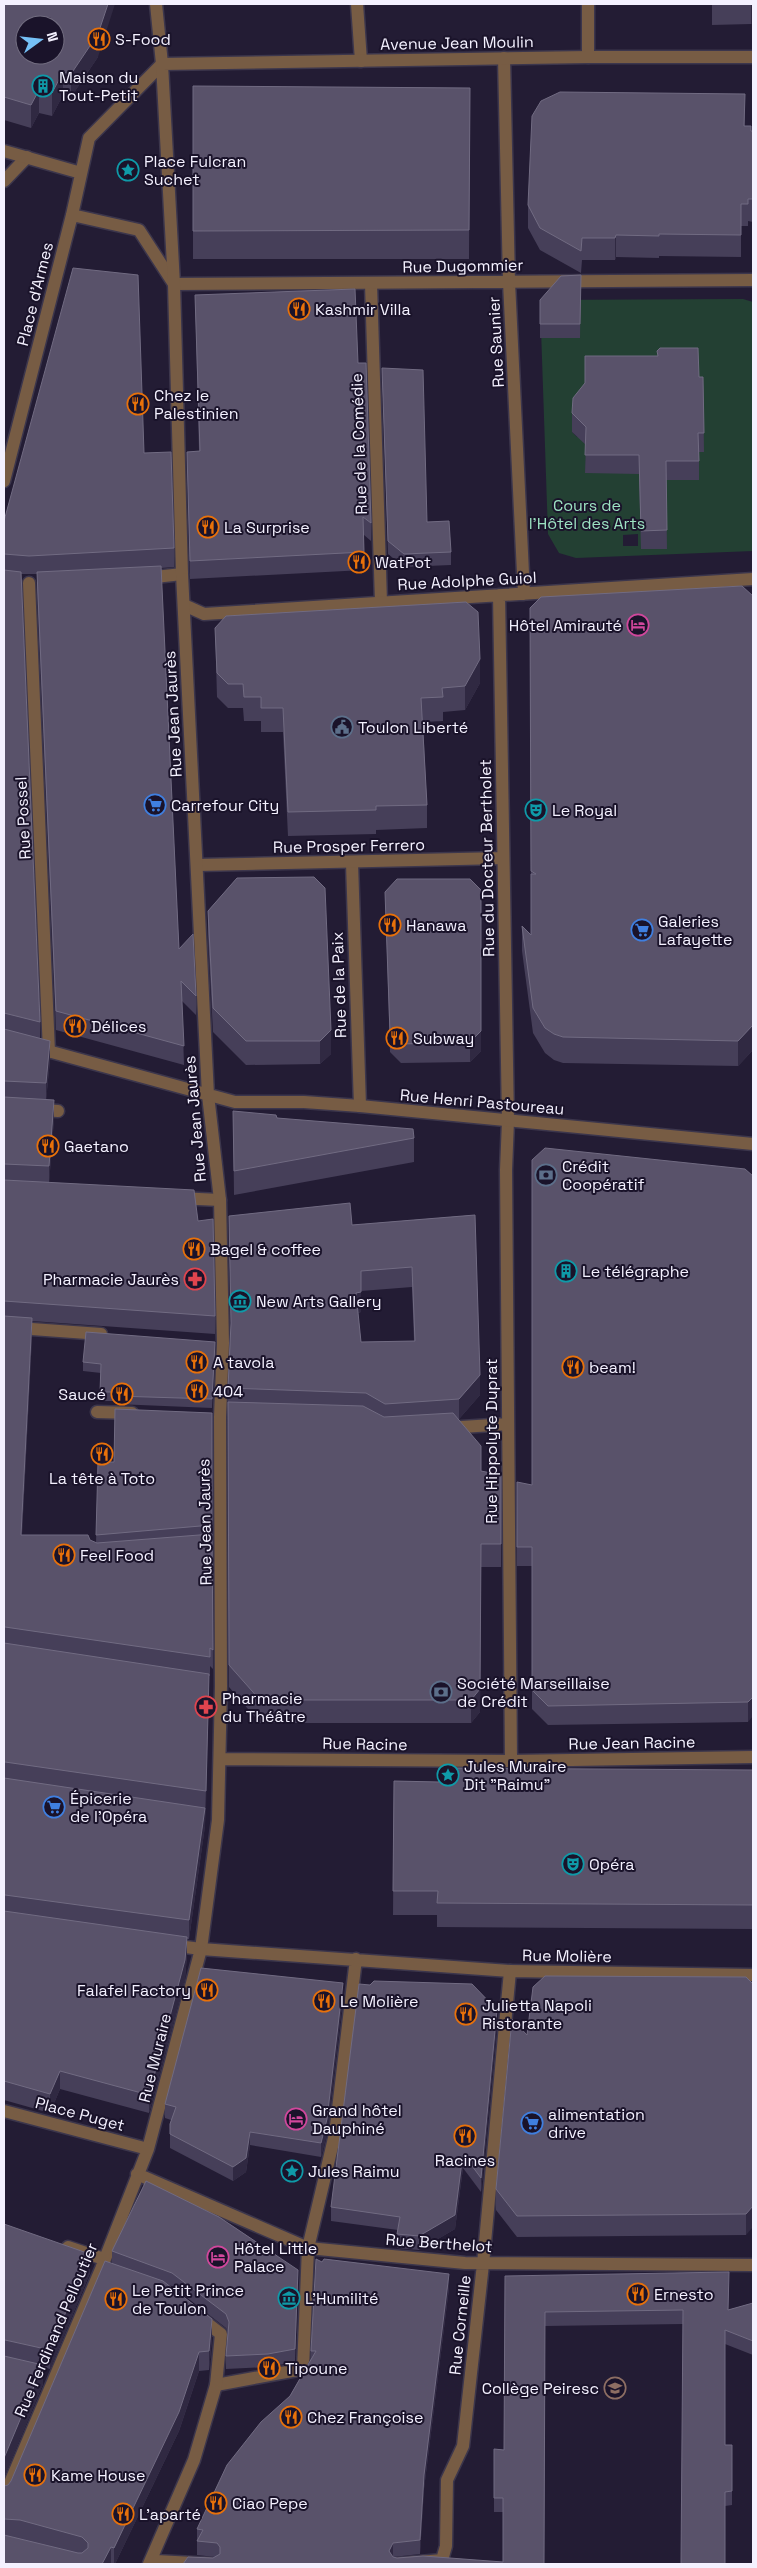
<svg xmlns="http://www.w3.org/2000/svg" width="757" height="2568" viewBox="0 0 757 2568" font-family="'Space Grotesk',sans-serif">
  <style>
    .green { fill: #234033; fill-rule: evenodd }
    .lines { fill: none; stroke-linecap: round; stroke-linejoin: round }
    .service-casing { stroke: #3c364c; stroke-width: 15 }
    .pedestrian-casing { stroke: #3c364c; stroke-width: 15 }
    .minor-casing { stroke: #3c364c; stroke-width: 15 }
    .tertiary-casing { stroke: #3c364c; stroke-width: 15 }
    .service { stroke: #775c44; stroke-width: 12 }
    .pedestrian { stroke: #775c44; stroke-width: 12 }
    .minor { stroke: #775c44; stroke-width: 12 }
    .tertiary { stroke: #775c44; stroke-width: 12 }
    .wall { fill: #463f59; fill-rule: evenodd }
    .shaded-wall { fill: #302942 }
    .building { fill: #59526a; stroke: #716b82; fill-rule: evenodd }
    .labels { text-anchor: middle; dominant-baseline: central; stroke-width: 4; stroke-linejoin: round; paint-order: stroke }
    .poi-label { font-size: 16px; fill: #f4f1ff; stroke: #1a132a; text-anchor: start }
    .street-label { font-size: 16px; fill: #f4f1ff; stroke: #1a132a }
    .park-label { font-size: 16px; fill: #9ce2c2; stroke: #1a132a }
  </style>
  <rect width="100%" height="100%" fill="#231c34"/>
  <!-- green -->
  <path class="green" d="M743,299L753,302V551L576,558L559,553L548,534L540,300ZM703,396V452L577,437L572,432L573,417L585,410ZM638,534V546H623V535Z"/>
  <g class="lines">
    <!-- service casing -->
    <g class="service-casing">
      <path id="service" d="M4,181L27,157"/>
    </g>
    <!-- pedestrian casing -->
    <g class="pedestrian-casing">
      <path id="pedestrian" d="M371,284L381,602
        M146,578L182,574
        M29,583L49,1052
        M352,863L360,1106
        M4,1108L58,1111
        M177,1198L220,1200
        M4,1327L101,1334
        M97,1412L132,1413
        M201,1949L510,1971
        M216,2385L303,2369L308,2248L335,2134L356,1959"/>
    </g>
    <!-- minor casing -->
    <g class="minor-casing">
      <path id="minor" d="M357,4L361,61
        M588,57V4
        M504,58L509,282L524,594
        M4,151L81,173
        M72,215L139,230L174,284L753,280
        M4,481L72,215L89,138L162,64
        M499,595L508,1121L506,1170L511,1761
        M184,605L204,614L753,579
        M197,865L502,858
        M447,1428L507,1424
        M220,1759L511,1761L753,1757
        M170,1945L201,1949
        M4,2111L148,2149
        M137,2174L308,2248L465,2263L753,2265
        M68,2247L104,2259
        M4,2497L101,2269L148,2149L201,1949L218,1820L221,1686L220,1417L223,1343L220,1200L208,1095
        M149,2564L194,2460L216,2385L221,2334L199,2317
        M153,2564L156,2561L213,2564
        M397,2564L442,2560L446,2546L447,2480L463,2446L483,2264L510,1971L753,1975"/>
    </g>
    <!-- tertiary casing -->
    <g class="tertiary-casing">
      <path id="tertiary" d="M156,4L162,64L174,284L182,574L208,1095
        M162,64L588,57H753
        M4,1039L235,1102H304L360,1106L753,1144"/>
    </g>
    <!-- service -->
    <use href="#service" class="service"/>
    <!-- pedestrian -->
    <use href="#pedestrian" class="pedestrian"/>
    <!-- minor -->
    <use href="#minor" class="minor"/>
    <!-- tertiary -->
    <use href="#tertiary" class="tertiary"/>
  </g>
  <!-- wall -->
  <path class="wall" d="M4,4L98,57L71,97L63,95L52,116L39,113L31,128L4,120Z
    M712,4H753V22L751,24L712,25Z
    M193,86L470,88L469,259H193Z
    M745,116V126L751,131H753V222L748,221V226H741V257L659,256V258L616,257L615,260H582L581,273L540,250L528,228V205Z
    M581,275L580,338H540V300Z
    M195,295L358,363L371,523V541L364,535V570L190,579L187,452L199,451Z
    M382,368L427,522L451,552V565L404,567L388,554Z
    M699,377H703L704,452H699V480H666L667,549H641L639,474L585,473L586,445L572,432V413Z
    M144,453L174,548V567L161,568L179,949L196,996V1015L182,1001L184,1065L56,1030L37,591V574H21L40,1022V1039L50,1060L46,1100L54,1119L49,1183L198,1221L215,1316V1334L32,1321V1337L22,1535L90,1540L96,1543L98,1462H114L212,1413L213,1669L210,1666V1676H209L205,1826L189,1939H187V1955L185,1979L149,2113L60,2089L50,2113L4,2100V521Z
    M753,596V1050L738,1066L563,1063L554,1060L545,1053L533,1033L522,951V926L531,935L530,608Z
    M215,628L480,683L465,710L443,712V721L423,722L427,805V828L376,830V834L288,836L283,732H261V721H244L243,708H228L217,697Z
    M237,878L331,1054L320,1064L246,1065L213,1032L208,935V911Z
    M385,892L481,1051L470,1062L401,1063L390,1052Z
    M233,1111L414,1138V1162L234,1195Z
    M753,1176L748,1722L548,1725L532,1709V1566H517V1482L532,1485Z
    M475,1215L480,1395L459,1419H458L481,1471L501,1475V1567H481L480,1712L471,1723H260L229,1687L228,1402L231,1330L229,1216L352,1225ZM412,1287L414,1341L361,1342L358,1313L361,1312V1291Z
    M215,1351L212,1408L116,1404V1401H100L101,1373L83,1371V1362Z
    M753,1770V1929L437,1927V1915H393L394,1781L439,1782Z
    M746,1977V2235L517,2237L496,2210V2189L527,2035Z
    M343,1997L327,2133L321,2157L250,2145L246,2172L233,2181L170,2148V2124L171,2120L165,2118V2104Z
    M497,2024L481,2192L463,2168L455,2229L419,2250L397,2248L398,2230L331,2221V2207Z
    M4,2224L90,2273L50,2369L43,2367V2384L4,2477Z
    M112,2251L298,2283L295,2362L268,2367L226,2369V2356L228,2332L226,2328L172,2286L167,2285L212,2338L209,2370L199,2371L179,2431L115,2564H4V2486L8,2485L11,2481L112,2263Z
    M322,2262L449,2288L424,2489L420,2554L393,2557L397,2558L503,2562V2512H494V2449L504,2450L505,2276L729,2287L728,2310L753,2303V2355L725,2344V2445H732V2505L725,2506L683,2324L545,2326L544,2564L213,2558L215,2557L197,2555V2529L290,2396L311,2358V2351Z"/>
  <!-- shaded-wall -->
  <path class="shaded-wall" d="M108,4H115L98,57L71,97V74Z
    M751,4H753V22L751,24Z
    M63,72V95L52,116V93Z
    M39,90V113L31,128V105Z
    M745,94V116L744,148V126Z
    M616,235V257L615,260V238Z
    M480,659V683L465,710V686Z
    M753,1025V1050L738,1066V1041Z
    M331,1030V1054L320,1064V1041Z
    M481,1031V1051L470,1062V1042Z
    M50,1041V1060L46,1102V1083Z
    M54,1100V1119L49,1185V1166Z
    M361,1292V1312L356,1313V1293Z
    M5,1300V1319H4V1301Z
    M32,1318V1337L21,1554V1535Z
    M480,1375V1395L459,1419V1399Z
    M481,1544L480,1712L471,1723V1700Z
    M5,1627V1646H4V1628Z
    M209,1674V1692L206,1810V1791Z
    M753,1697V1716L748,1722V1702Z
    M5,1762V1781H4V1763Z
    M205,1808V1826L189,1939V1920Z
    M5,1895V1914H4V1896Z
    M187,1937V1955L185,1979L149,2113V2095Z
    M343,1983V1997L327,2133L321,2157V2143Z
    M497,2010V2024L481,2192V2178Z
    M60,2071V2089L50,2113V2094Z
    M250,2132V2145L246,2172L233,2181V2167Z
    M463,2154V2168L455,2229L419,2250V2236Z
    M753,2206V2227L746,2235V2214Z
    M90,2254V2273L50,2369V2350Z
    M298,2270V2283L295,2362V2349Z
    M449,2274V2288L424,2489L420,2554V2540L424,2475Z
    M212,2319V2338L209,2370V2351Z
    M5,2340V2359L4,2360V2341Z
    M199,2352V2371L179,2431L115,2564H114V2548Z
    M43,2365V2384L4,2477V2458Z
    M5,2518V2537H4V2519Z
    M393,2543V2557L389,2551Z
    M111,2547V2564H102Z"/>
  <!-- building -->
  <path class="building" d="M4,4H108L98,34L71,74L63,72L52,93L39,90L31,105L4,97ZM25,25H55V55H25Z
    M193,86L470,88L469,230L193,231Z
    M560,92L745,94L744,126H751V131H753V199H748V204H741V235L659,234V236L616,235L615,238H582L581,251L540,228L528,205L532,116L541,101Z
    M73,268L138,275L144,453L171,452L174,548L29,556L4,554V521Z
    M581,275L580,324H540V300L561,276Z
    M355,289L358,363H366L371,523L363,517L364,552L190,561L187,452L200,451L195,295Z
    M660,348H698L699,377H703L704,433H698L699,461H666L667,530L641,531L639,455H585L586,427L572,413L573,398L585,383V356H658L657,351Z
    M382,368L423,370L427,522L449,521L451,552L404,554L388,541Z
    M161,566L179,949L193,934L196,996L181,981L184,1046L56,1011L37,572Z
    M4,570L21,572L40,1022L4,1013Z
    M742,586L753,596V1025L738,1041L563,1037L554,1034L545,1028L533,1008L522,926L531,935V874H536L531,871L530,608L541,597Z
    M466,602L478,612L480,659L465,686L442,688L443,697L421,698L427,805L376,806V810L288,812L283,708H261V697H244L243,684H228L217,673L215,628L226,616Z
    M314,877L325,888L331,1030L320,1041H246L213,1008L208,911L237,878Z
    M397,879H470L481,890V1031L470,1042L401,1044L390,1033L385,892Z
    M4,1029L50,1041L46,1083L4,1081Z
    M4,1097L54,1100L49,1166L4,1164Z
    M233,1111L276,1115L277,1118L413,1129L414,1138L234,1171Z
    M545,1148L745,1169L753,1176V1697L748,1702L548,1706L532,1690V1547H517V1482L532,1485V1160Z
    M4,1180L194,1190L198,1221L213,1219L215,1316L4,1301Z
    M350,1203L352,1225L475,1215L480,1375L459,1399L385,1404L366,1393L228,1388L231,1323L229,1216ZM412,1267L415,1341L361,1342L356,1293L361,1292V1271Z
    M4,1316L32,1318L21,1535H88L90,1540L97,1543L212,1534L213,1650L210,1648V1657L5,1627L4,1628Z
    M86,1332L215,1342L212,1399L116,1396V1392H100L101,1364L83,1362Z
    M228,1402L363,1406L384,1417L453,1413L481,1446V1471L501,1475V1544H481L480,1689L471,1700H260L229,1665Z
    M115,1409L212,1413V1525L96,1535L98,1462H114Z
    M4,1643L209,1674L206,1791L5,1762L4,1763Z
    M439,1768L753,1770V1905L437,1903L438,1891H393L394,1781L439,1782Z
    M4,1778L205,1808L189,1920L5,1895L4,1896Z
    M4,1911L187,1937L185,1960L149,2095L60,2071L50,2094L4,2081Z
    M201,1968L343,1983L327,2119L321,2143L250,2132L246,2158L233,2167L170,2134V2124L176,2107L165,2104Z
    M545,1976L746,1977L753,1984V2206L746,2214L517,2216L496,2189L512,2019L527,2035L533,1987Z
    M374,1981L472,1984L497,2010L481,2178L463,2154L455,2215L419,2236L397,2234L400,2217L331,2207L359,1984L370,1985Z
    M146,2181L219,2217L298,2270L295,2349L268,2354L226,2356L229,2322L226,2314L172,2273L112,2251Z
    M4,2224L90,2254L50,2350L5,2340L4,2341Z
    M316,2259L322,2262L324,2259L449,2274L424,2475L420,2540L393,2543L389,2551L393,2557L397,2558L423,2556L503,2562V2498H494V2449L504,2450L505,2276L729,2272L728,2310L753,2303V2341L725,2330V2445H732V2491L725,2492V2564H681L683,2310L545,2312L544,2564H183L188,2557L213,2558L220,2554V2547L217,2543L197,2541L203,2530L197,2529L227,2465L261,2422L290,2396L316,2351H311Z
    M105,2261L163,2281L212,2319L209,2351L199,2352L179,2412L114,2548L111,2547L102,2564H4V2535L78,2553H82L88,2548V2543L82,2537L20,2520L4,2519V2486L8,2485L11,2481Z
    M4,2356L43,2365L4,2458Z"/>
  <!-- icons -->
  <defs>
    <g id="restaurant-ring" transform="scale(1.125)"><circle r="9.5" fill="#1a132a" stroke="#e8710a" stroke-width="1.5"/><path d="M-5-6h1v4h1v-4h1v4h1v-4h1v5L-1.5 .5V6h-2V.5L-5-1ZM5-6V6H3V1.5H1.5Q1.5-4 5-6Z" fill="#e8710a"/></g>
    <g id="building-ring" transform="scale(1.125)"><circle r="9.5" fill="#1a132a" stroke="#0f9aa8" stroke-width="1.5"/><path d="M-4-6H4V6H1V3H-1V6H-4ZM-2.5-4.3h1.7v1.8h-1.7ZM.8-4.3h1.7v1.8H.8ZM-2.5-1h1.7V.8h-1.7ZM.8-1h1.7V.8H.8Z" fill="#0f9aa8"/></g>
    <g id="sight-ring" transform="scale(1.125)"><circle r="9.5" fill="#1a132a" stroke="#0f9aa8" stroke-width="1.5"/><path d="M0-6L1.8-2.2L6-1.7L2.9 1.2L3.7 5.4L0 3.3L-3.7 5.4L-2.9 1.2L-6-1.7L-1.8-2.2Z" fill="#0f9aa8"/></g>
    <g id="hotel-ring" transform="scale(1.125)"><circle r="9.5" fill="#1a132a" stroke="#d1479c" stroke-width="1.5"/><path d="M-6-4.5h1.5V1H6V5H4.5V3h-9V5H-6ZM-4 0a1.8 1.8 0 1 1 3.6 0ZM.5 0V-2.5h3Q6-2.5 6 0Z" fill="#d1479c"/></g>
    <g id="civic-ring" transform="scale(1.125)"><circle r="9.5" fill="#1a132a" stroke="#5c6f8a" stroke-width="1.5"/><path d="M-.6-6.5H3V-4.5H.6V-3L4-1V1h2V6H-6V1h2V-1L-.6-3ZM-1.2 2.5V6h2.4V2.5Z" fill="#5c6f8a"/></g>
    <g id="supermarket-ring" transform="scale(1.125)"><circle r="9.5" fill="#1a132a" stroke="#3f7fe0" stroke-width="1.5"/><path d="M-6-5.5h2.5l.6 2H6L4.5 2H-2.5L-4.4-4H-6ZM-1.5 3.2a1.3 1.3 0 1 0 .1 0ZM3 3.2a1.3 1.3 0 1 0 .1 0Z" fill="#3f7fe0"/></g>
    <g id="theatre-ring" transform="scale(1.125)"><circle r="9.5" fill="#1a132a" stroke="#0f9aa8" stroke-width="1.5"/><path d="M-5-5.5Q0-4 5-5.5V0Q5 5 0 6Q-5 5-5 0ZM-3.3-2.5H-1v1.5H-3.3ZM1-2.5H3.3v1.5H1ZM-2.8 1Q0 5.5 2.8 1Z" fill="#0f9aa8"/></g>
    <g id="bank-ring" transform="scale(1.125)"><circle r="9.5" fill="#1a132a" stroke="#5c6f8a" stroke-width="1.5"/><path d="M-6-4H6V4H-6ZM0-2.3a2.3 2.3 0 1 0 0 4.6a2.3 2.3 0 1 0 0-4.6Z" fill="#5c6f8a"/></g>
    <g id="pharmacy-ring" transform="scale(1.125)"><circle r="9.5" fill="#1a132a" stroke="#e0444e" stroke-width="1.5"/><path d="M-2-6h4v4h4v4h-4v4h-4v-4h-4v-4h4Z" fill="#e0444e"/></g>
    <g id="museum-ring" transform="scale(1.125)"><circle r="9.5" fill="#1a132a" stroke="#0f9aa8" stroke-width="1.5"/><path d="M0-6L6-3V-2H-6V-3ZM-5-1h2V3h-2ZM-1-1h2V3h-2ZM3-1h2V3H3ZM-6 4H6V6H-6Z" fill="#0f9aa8"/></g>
    <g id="school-ring" transform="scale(1.125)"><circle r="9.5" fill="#1a132a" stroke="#8d6e63" stroke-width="1.5"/><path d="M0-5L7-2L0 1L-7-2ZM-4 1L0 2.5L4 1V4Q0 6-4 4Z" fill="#8d6e63"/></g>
  </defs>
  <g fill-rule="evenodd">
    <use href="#restaurant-ring" x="99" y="39"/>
    <use href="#building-ring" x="43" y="86"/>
    <use href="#sight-ring" x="128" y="170"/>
    <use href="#restaurant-ring" x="299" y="309"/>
    <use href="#restaurant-ring" x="138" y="404"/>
    <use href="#restaurant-ring" x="208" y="527"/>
    <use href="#restaurant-ring" x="359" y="562"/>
    <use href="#hotel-ring" x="638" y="625"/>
    <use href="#civic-ring" x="342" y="727"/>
    <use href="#supermarket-ring" x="155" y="805"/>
    <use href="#theatre-ring" x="536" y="810"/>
    <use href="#restaurant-ring" x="390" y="925"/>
    <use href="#supermarket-ring" x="642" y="930"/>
    <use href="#restaurant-ring" x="75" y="1026"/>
    <use href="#restaurant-ring" x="397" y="1038"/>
    <use href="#restaurant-ring" x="48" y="1146"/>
    <use href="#bank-ring" x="546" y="1175"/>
    <use href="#restaurant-ring" x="194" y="1249"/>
    <use href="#building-ring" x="566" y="1271"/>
    <use href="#pharmacy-ring" x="195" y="1279"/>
    <use href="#museum-ring" x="240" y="1301"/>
    <use href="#restaurant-ring" x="197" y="1362"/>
    <use href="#restaurant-ring" x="573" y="1367"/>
    <use href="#restaurant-ring" x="197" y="1391"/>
    <use href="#restaurant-ring" x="122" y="1394"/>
    <use href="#restaurant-ring" x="102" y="1454"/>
    <use href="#restaurant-ring" x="64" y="1555"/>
    <use href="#bank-ring" x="441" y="1692"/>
    <use href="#pharmacy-ring" x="206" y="1707"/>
    <use href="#sight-ring" x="448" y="1775"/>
    <use href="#supermarket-ring" x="54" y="1807"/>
    <use href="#theatre-ring" x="573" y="1864"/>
    <use href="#restaurant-ring" x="207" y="1990"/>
    <use href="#restaurant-ring" x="324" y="2001"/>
    <use href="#restaurant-ring" x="466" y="2014"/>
    <use href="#hotel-ring" x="296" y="2119"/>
    <use href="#supermarket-ring" x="532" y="2123"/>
    <use href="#restaurant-ring" x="465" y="2136"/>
    <use href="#sight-ring" x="292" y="2171"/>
    <use href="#hotel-ring" x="218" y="2257"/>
    <use href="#restaurant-ring" x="638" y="2294"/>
    <use href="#museum-ring" x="289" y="2298"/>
    <use href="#restaurant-ring" x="116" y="2299"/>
    <use href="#restaurant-ring" x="269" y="2368"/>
    <use href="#school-ring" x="615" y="2388"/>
    <use href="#restaurant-ring" x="291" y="2417"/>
    <use href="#restaurant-ring" x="35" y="2475"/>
    <use href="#restaurant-ring" x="216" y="2503"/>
    <use href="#restaurant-ring" x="123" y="2514"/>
  </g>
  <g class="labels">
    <!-- poi labels -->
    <g class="poi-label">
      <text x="115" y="39">S-Food</text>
      <text x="59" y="77">Maison du<tspan x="59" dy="18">Tout-Petit</tspan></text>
      <text x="144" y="161">Place Fulcran<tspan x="144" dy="18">Suchet</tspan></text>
      <text x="315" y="309">Kashmir Villa</text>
      <text x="154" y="395">Chez le<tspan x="154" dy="18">Palestinien</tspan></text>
      <text x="224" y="527">La Surprise</text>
      <text x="375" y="562">WatPot</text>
      <text x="622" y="625" text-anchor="end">Hôtel Amirauté</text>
      <text x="358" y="727">Toulon Liberté</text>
      <text x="171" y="805">Carrefour City</text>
      <text x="552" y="810">Le Royal</text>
      <text x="658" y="921">Galeries<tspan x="658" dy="18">Lafayette</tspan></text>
      <text x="406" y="925">Hanawa</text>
      <text x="91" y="1026">Délices</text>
      <text x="413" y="1038">Subway</text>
      <text x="64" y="1146">Gaetano</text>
      <text x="562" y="1166">Crédit<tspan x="562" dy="18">Coopératif</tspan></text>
      <text x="210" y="1249">Bagel &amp; coffee</text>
      <text x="582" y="1271">Le télégraphe</text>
      <text x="179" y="1279" text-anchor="end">Pharmacie Jaurès</text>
      <text x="256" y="1301">New Arts Gallery</text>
      <text x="213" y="1362">A tavola</text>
      <text x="589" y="1367">beam!</text>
      <text x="213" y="1391">404</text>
      <text x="106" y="1394" text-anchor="end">Saucé</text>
      <text x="102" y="1478" text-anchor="middle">La tête à Toto</text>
      <text x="80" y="1555">Feel Food</text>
      <text x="457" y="1683">Société Marseillaise<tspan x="457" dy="18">de Crédit</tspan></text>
      <text x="222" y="1698">Pharmacie<tspan x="222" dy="18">du Théâtre</tspan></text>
      <text x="464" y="1766">Jules Muraire<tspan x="464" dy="18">Dit "Raimu"</tspan></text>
      <text x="70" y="1798">Épicerie<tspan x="70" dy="18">de l'Opéra</tspan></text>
      <text x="589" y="1864">Opéra</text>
      <text x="191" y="1990" text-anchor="end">Falafel Factory</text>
      <text x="340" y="2001">Le Molière</text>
      <text x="482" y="2005">Julietta Napoli<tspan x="482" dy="18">Ristorante</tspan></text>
      <text x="312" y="2110">Grand hôtel<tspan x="312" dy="18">Dauphiné</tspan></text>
      <text x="548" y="2114">alimentation<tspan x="548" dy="18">drive</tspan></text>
      <text x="465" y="2160" text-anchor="middle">Racines</text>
      <text x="308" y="2171">Jules Raimu</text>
      <text x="234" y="2248">Hôtel Little<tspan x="234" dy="18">Palace</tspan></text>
      <text x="132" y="2290">Le Petit Prince<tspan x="132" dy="18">de Toulon</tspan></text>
      <text x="654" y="2294">Ernesto</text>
      <text x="305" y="2298">L'Humilité</text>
      <text x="285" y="2368">Tipoune</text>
      <text x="599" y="2388" text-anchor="end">Collège Peiresc</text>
      <text x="307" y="2417">Chez Françoise</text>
      <text x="51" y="2475">Kame House</text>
      <text x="232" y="2503">Ciao Pepe</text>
      <text x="139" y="2514">L'aparté</text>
    </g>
    <!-- street labels -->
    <g class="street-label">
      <text transform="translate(457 43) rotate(-1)">Avenue Jean Moulin</text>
      <text transform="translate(463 266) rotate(-1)">Rue Dugommier</text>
      <text transform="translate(35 294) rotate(-76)">Place d'Armes</text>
      <text transform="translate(496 342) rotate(-93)">Rue Saunier</text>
      <text transform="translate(359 444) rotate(-92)">Rue de la Comédie</text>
      <text transform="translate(467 581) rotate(-3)">Rue Adolphe Guiol</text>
      <text transform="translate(173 714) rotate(-93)">Rue Jean Jaurès</text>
      <text transform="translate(23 818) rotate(-93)">Rue Possel</text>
      <text transform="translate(349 846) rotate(-1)">Rue Prosper Ferrero</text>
      <text transform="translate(487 858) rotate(-91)">Rue du Docteur Bertholet</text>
      <text transform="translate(339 985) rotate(-92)">Rue de la Paix</text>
      <text transform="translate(482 1102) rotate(5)">Rue Henri Pastoureau</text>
      <text transform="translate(195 1119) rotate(-95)">Rue Jean Jaurès</text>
      <text transform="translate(491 1441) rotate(-90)">Rue Hippolyte Duprat</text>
      <text transform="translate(205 1522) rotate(-91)">Rue Jean Jaurès</text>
      <text transform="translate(632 1743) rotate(-1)">Rue Jean Racine</text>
      <text transform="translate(365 1744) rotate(1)">Rue Racine</text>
      <text transform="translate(567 1956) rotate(1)">Rue Molière</text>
      <text transform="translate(155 2058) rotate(-76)">Rue Muraire</text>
      <text transform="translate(80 2114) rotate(15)">Place Puget</text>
      <text transform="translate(439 2243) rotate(4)">Rue Berthelot</text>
      <text transform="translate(460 2325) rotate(-84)">Rue Corneille</text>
      <text transform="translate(56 2330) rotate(-67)">Rue Ferdinand Pelloutier</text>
    </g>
    <!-- park labels -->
    <g class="park-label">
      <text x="587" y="505">Cours de<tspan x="587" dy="18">l'Hôtel des Arts</tspan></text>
    </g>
  </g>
  <!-- border -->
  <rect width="757" height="2568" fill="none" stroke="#f4f1ff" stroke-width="10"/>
  <!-- north arrow -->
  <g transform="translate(40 40) rotate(75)"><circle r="24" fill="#1a132a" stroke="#716c7f"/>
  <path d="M0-4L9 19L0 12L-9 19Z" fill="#75c0f6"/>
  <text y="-8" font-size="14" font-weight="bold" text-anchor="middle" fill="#f4f1ff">N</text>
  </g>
</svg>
